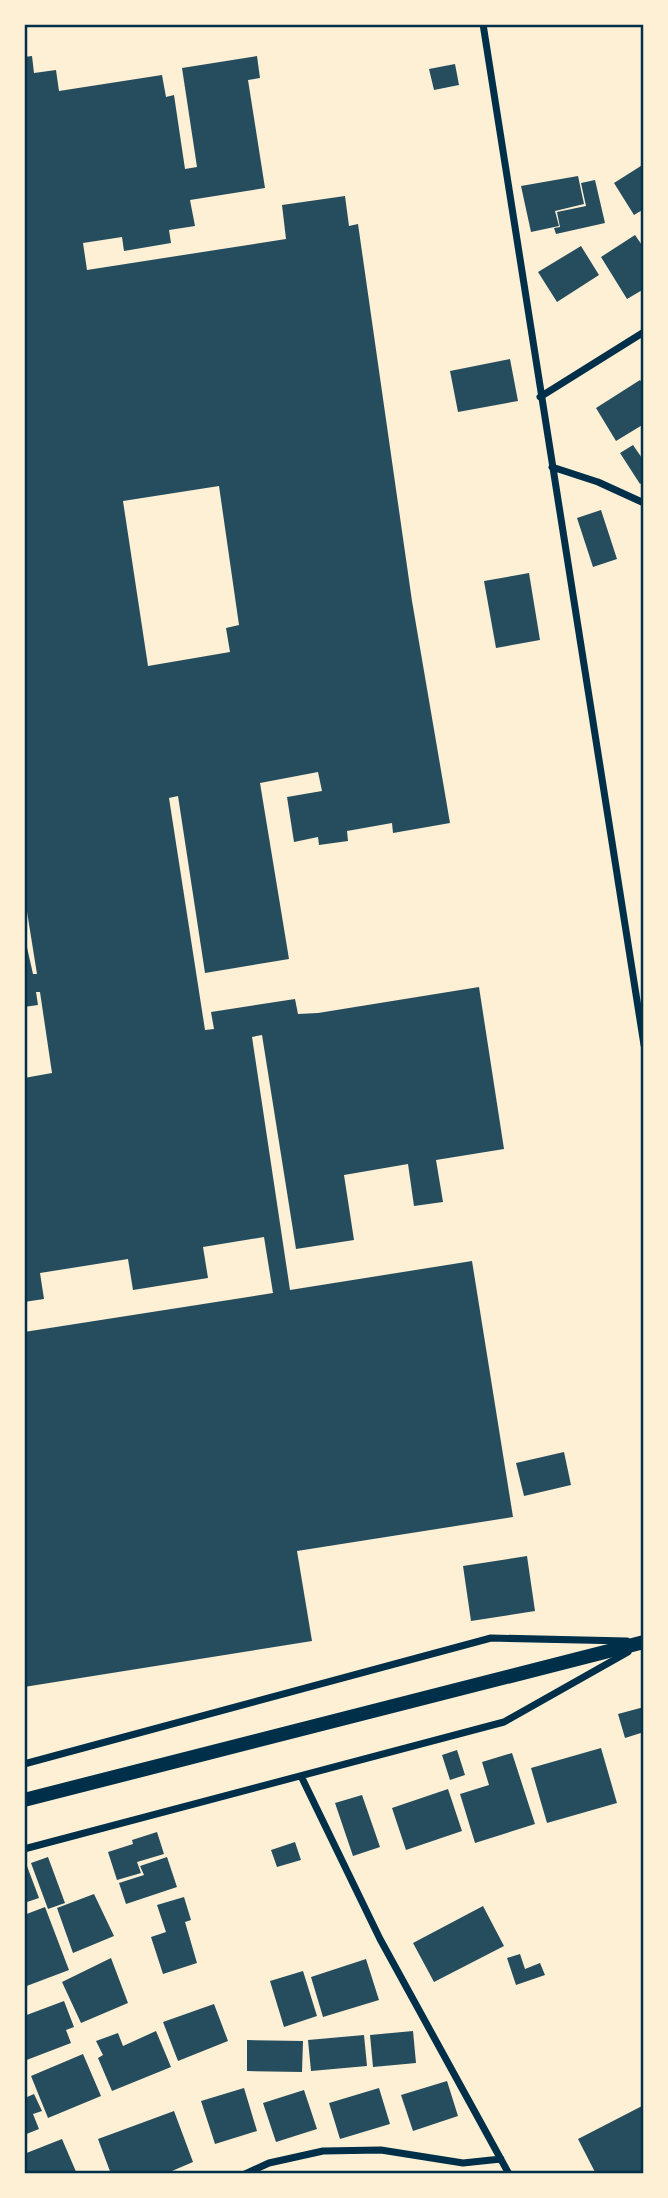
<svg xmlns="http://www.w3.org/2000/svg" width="668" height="2198" viewBox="0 0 668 2198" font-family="'Fira Sans Condensed',sans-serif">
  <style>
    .building { fill: #264d5e; fill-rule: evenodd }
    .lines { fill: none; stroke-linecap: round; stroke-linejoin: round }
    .minor { stroke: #003049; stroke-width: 7 }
    .secondary { stroke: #003049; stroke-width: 14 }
    .neatline { fill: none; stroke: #003049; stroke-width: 2.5 }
  </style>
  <rect width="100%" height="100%" fill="#fdf0d5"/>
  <!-- building -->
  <path class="building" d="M32,56L34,73L56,70L59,91L162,75L166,97L174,95L185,169L197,167L182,68L257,56L260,78L248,80L265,188L190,200L195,226L169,230L171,243L124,251L122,237L83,243L87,270L286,239L282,205L345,196L349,226L358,224L412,601L450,823L393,833L392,823L347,831L348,841L319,845L318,837L294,842L287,797L322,791L318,772L260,783L289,959L205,973L178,796L169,798L205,1030L214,1029L211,1012L295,999L298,1014L318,1013L479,987L504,1149L436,1160L443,1202L414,1206L408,1164L344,1175L354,1240L296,1249L262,1035L252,1037L290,1290L472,1261L513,1517L297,1551L312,1641L24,1687V1332L273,1293L264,1237L203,1247L208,1278L133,1290L128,1259L40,1273L44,1299L24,1302V1078L52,1073L40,992H36L38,1005L24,1007V934L33,974H37L24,893V57ZM219,486L239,625L226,628L230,652L148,666L123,501Z
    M455,64L459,85L434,90L429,69Z
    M644,164V209L634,215L614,183Z
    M578,176L584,204L555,211L559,226L531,232L521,186Z
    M595,180L605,223L556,234L554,228L560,227L557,212L586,206L581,183Z
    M635,235L644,248V289L627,299L601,257Z
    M581,246L599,275L557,302L538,272Z
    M510,359L518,401L458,412L450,371Z
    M640,380L644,385V424L616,441L596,408Z
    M633,445L644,461V482L640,484L620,453Z
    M601,510L617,559L593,567L577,518Z
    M529,573L540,640L496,648L484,581Z
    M564,1452L571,1485L524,1496L516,1463Z
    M527,1556L535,1611L471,1621L463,1566Z
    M644,1707V1732L625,1738L618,1714Z
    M601,1748L617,1803L547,1823L531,1768Z
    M457,1750L465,1775L450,1780L442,1755Z
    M512,1753L535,1824L475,1843L460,1794L489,1785L482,1762Z
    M448,1789L462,1831L406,1850L392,1808Z
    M362,1795L380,1847L353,1856L335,1803Z
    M157,1832L164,1854L137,1862L141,1873L117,1880L108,1852L133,1844L132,1840Z
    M295,1842L301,1860L277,1867L271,1850Z
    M48,1857L65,1903L48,1909L31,1863Z
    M167,1857L177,1887L126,1904L119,1883L144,1875L140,1866Z
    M24,1858L39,1898L24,1903Z
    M94,1894L114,1936L73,1953L57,1908Z
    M184,1897L191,1920L185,1922L197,1963L163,1974L151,1937L166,1932L157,1905Z
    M483,1906L504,1946L434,1982L413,1943Z
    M45,1907L69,1970L24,1987V1915Z
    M520,1954L525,1969L540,1963L545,1975L516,1985L507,1958Z
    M111,1958L128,2003L81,2023L62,1982Z
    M366,1959L379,2000L323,2017L311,1977Z
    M303,1971L317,2016L284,2027L270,1981Z
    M64,2001L74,2027L66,2030L71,2043L24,2061V2016Z
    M214,2004L228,2041L178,2061L163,2022Z
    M156,2031L171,2067L112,2091L98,2058L103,2055L96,2041L118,2033L123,2046Z
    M413,2031L416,2063L373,2067L370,2035Z
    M364,2035L367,2066L311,2071L308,2040Z
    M247,2040L303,2041L302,2072L247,2071Z
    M83,2054L101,2096L48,2118L31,2076Z
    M447,2081L458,2116L413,2131L401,2095Z
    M244,2088L257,2131L215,2144L201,2101Z
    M379,2088L390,2124L340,2139L329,2103Z
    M304,2090L317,2129L276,2142L263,2103Z
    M24,2092L27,2097L34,2094L42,2111L33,2114L39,2129L24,2135Z
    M644,2105V2174H596L578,2139Z
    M174,2111L193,2162L165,2174H111L98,2139Z
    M62,2139L77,2174H24V2154Z"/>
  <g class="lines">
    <!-- minor -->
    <path class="minor" d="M483,24L644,1045
      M540,397L644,332
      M552,467L598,482L644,503
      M24,1764L491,1638L627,1641
      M301,1776L380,1939L509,2174
      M24,1849L504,1722L628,1652
      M245,2174L269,2163L323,2151L381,2150L463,2163L501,2159"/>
    <!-- secondary -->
    <path class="secondary" d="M24,1800L644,1642"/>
  </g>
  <!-- border -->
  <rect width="668" height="2198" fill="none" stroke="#fdf0d5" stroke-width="52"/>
  <rect x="26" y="26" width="616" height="2146" class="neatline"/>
</svg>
